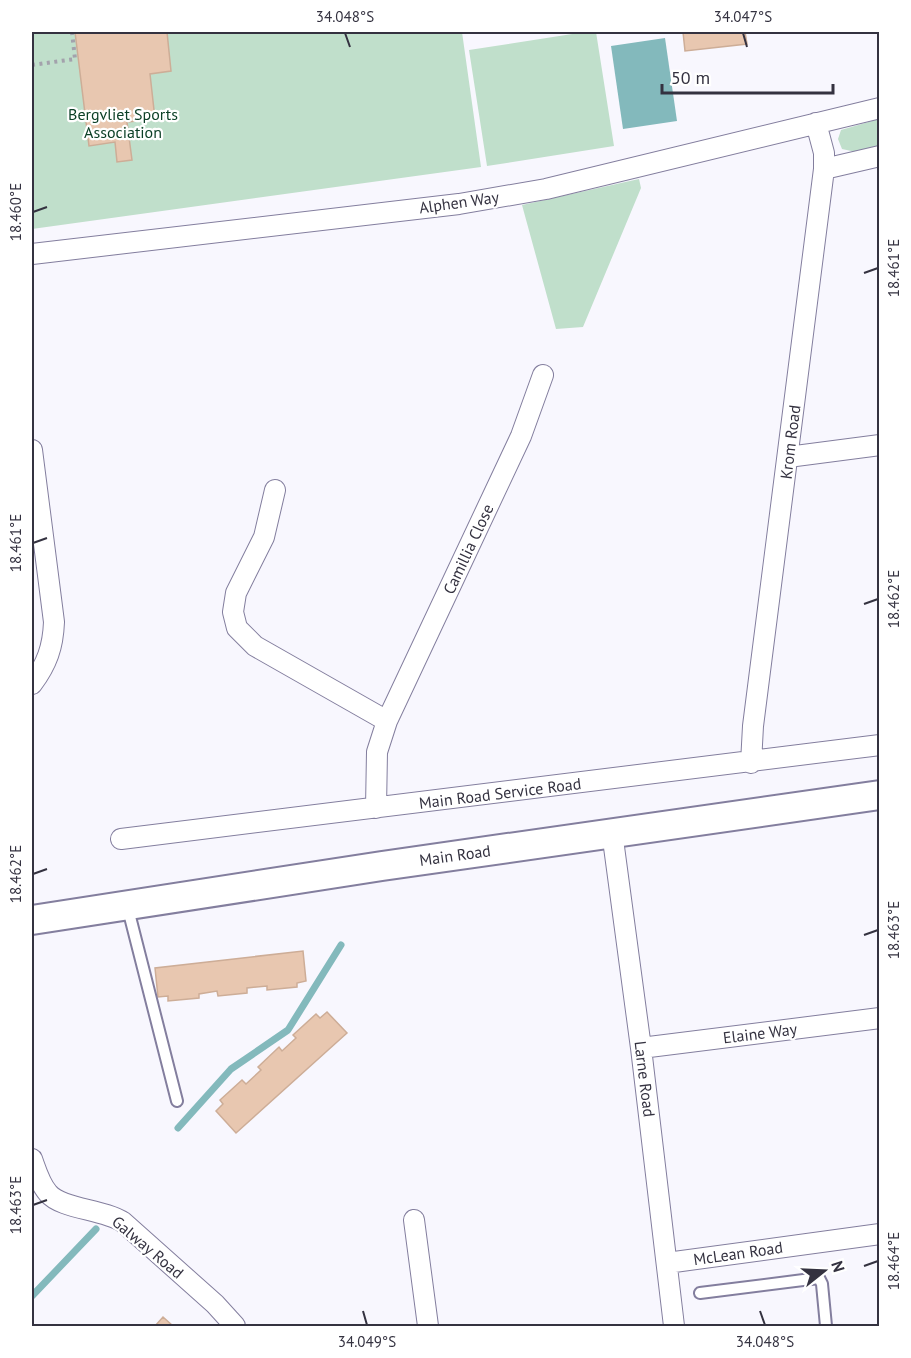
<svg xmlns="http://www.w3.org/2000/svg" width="911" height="1358" viewBox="0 0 911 1358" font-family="'PT Sans',sans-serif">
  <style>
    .green { fill: #c0dfcb }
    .water { fill: #83b9bc }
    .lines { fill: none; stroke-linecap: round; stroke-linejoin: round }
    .stream { stroke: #83b9bc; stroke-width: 7 }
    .building { fill: #e8c7b0; stroke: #cdad97; stroke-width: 1.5 }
    .lane-casing { stroke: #837e9e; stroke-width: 14 }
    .street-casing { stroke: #837e9e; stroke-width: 22 }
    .secondary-casing { stroke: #837e9e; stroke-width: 32 }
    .path { stroke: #a3a2ac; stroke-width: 4; stroke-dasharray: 3 4.5; stroke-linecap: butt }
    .lane { stroke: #fff; stroke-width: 10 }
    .street { stroke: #fff; stroke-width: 20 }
    .secondary { stroke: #fff; stroke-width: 28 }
    .ticks { fill: none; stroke: #343240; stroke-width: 2 }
    .labels { text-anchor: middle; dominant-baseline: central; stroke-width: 4.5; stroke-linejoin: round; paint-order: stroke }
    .park-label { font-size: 16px; fill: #0c4027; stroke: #fff }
    .street-label { font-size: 16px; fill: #343240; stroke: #fff }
    .neatline { fill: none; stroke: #343240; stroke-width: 2 }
    .ticks-label { font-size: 15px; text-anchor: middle; fill: #343240 }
  </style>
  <rect width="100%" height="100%" fill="#f8f7fe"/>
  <!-- green -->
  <path class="green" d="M32,32H462L481,167L32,229Z
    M585,32H596L614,146L487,166L469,50Z
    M879,119V146L856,152L842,149L838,139L841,130Z
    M639,179L641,188L583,327L556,329L522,205Z"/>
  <!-- water -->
  <path class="water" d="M665,38L677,121L623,129L611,46Z"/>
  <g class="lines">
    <!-- stream -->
    <path class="stream" d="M178,1128L231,1069L288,1030L341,945
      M32,1296L96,1229"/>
  </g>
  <!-- building -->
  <path class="building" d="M75,32H167L171,71L150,74L155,119L127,122L132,160L117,162L115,142L89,146Z
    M683,32H745L747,44L685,51Z
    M303,951L306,981L297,983V987L267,990V986L247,988V993L218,996L217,991L199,994V998L168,1001V996L158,997L155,968Z
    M327,1012L347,1033L236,1133L216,1111L223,1104L220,1100L242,1080L246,1084L261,1070L258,1067L279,1047L282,1051L296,1038L293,1035L316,1014L320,1018Z
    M163,1317L173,1326H155Z"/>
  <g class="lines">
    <!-- lane casing -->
    <g class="lane-casing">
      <path id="lane" d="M127,905L177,1101
        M700,1293L819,1278L822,1284L826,1326"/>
    </g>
    <!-- street casing -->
    <g class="street-casing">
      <path id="street" d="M824,169L880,156
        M32,254L459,204L546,189L880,108
        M32,450L54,622C53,647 47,664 32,684
        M788,457L880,445
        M275,490L264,537L236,593L233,612L237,628L255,646L387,721
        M751,763L753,726L824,169V153L816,123
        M376,808L377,752L387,721L521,436L543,375
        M612,832L641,1048L674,1326
        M121,839L880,745
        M641,1048L880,1018
        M32,1159C36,1170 40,1184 48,1193C61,1209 103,1209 123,1222L215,1304L235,1326
        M414,1220L428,1326
        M667,1263L880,1234"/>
    </g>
    <!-- secondary casing -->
    <g class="secondary-casing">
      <path id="secondary" d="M32,920L382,866L880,795"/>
    </g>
    <!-- path -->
    <path class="path" d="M32,65L75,59L72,32"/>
    <!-- lane -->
    <use href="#lane" class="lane"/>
    <!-- street -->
    <use href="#street" class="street"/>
    <!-- secondary -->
    <use href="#secondary" class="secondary"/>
  </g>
  <!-- ticks -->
  <path class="ticks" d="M345,33L350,47M743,33L747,47M33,212L47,207M864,273L878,268M33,543L47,538M864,604L878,599M33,874L47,869M864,935L878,930M33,1205L47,1200M864,1266L878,1261M363,1311L367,1325M760,1311L765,1325"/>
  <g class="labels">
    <!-- park labels -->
    <g class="park-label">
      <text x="123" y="114">Bergvliet Sports<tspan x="123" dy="18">Association</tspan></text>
    </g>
    <!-- street labels -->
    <g class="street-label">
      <text transform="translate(459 202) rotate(-8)">Alphen Way</text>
      <text transform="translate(790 442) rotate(-83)">Krom Road</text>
      <text transform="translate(468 549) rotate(-65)">Camillia Close</text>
      <text transform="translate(500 793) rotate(-7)">Main Road Service Road</text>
      <text transform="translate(455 855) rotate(-8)">Main Road</text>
      <text transform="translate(760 1033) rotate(-7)">Elaine Way</text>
      <text transform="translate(645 1079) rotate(83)">Larne Road</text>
      <text transform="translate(148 1247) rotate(40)">Galway Road</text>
      <text transform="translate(738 1253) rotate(-8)">McLean Road</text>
    </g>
  </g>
  <!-- border -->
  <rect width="911" height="1358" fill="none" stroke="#ffffff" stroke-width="66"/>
  <!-- north arrow -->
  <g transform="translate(824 1271) rotate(72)" stroke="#ffffff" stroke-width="4.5" paint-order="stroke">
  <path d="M0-4.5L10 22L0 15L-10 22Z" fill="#343240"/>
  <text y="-9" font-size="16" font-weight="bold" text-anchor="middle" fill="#343240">N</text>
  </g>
  <!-- scale -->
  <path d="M662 84v9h171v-9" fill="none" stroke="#343240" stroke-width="3"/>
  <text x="671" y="84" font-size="18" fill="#343240" stroke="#ffffff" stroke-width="4.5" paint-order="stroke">50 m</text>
  <rect x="33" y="33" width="845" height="1292" class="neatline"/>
  <g class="ticks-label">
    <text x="345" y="22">34.048°S</text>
    <text x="743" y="22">34.047°S</text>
    <text transform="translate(16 212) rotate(-90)" y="5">18.460°E</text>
    <text transform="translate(894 268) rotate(-90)" y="5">18.461°E</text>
    <text transform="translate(16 543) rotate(-90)" y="5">18.461°E</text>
    <text transform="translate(894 599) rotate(-90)" y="5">18.462°E</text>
    <text transform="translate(16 874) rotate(-90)" y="5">18.462°E</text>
    <text transform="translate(894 930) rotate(-90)" y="5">18.463°E</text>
    <text transform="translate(16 1205) rotate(-90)" y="5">18.463°E</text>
    <text transform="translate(894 1261) rotate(-90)" y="5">18.464°E</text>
    <text x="367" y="1347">34.049°S</text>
    <text x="765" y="1347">34.048°S</text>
  </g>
</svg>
